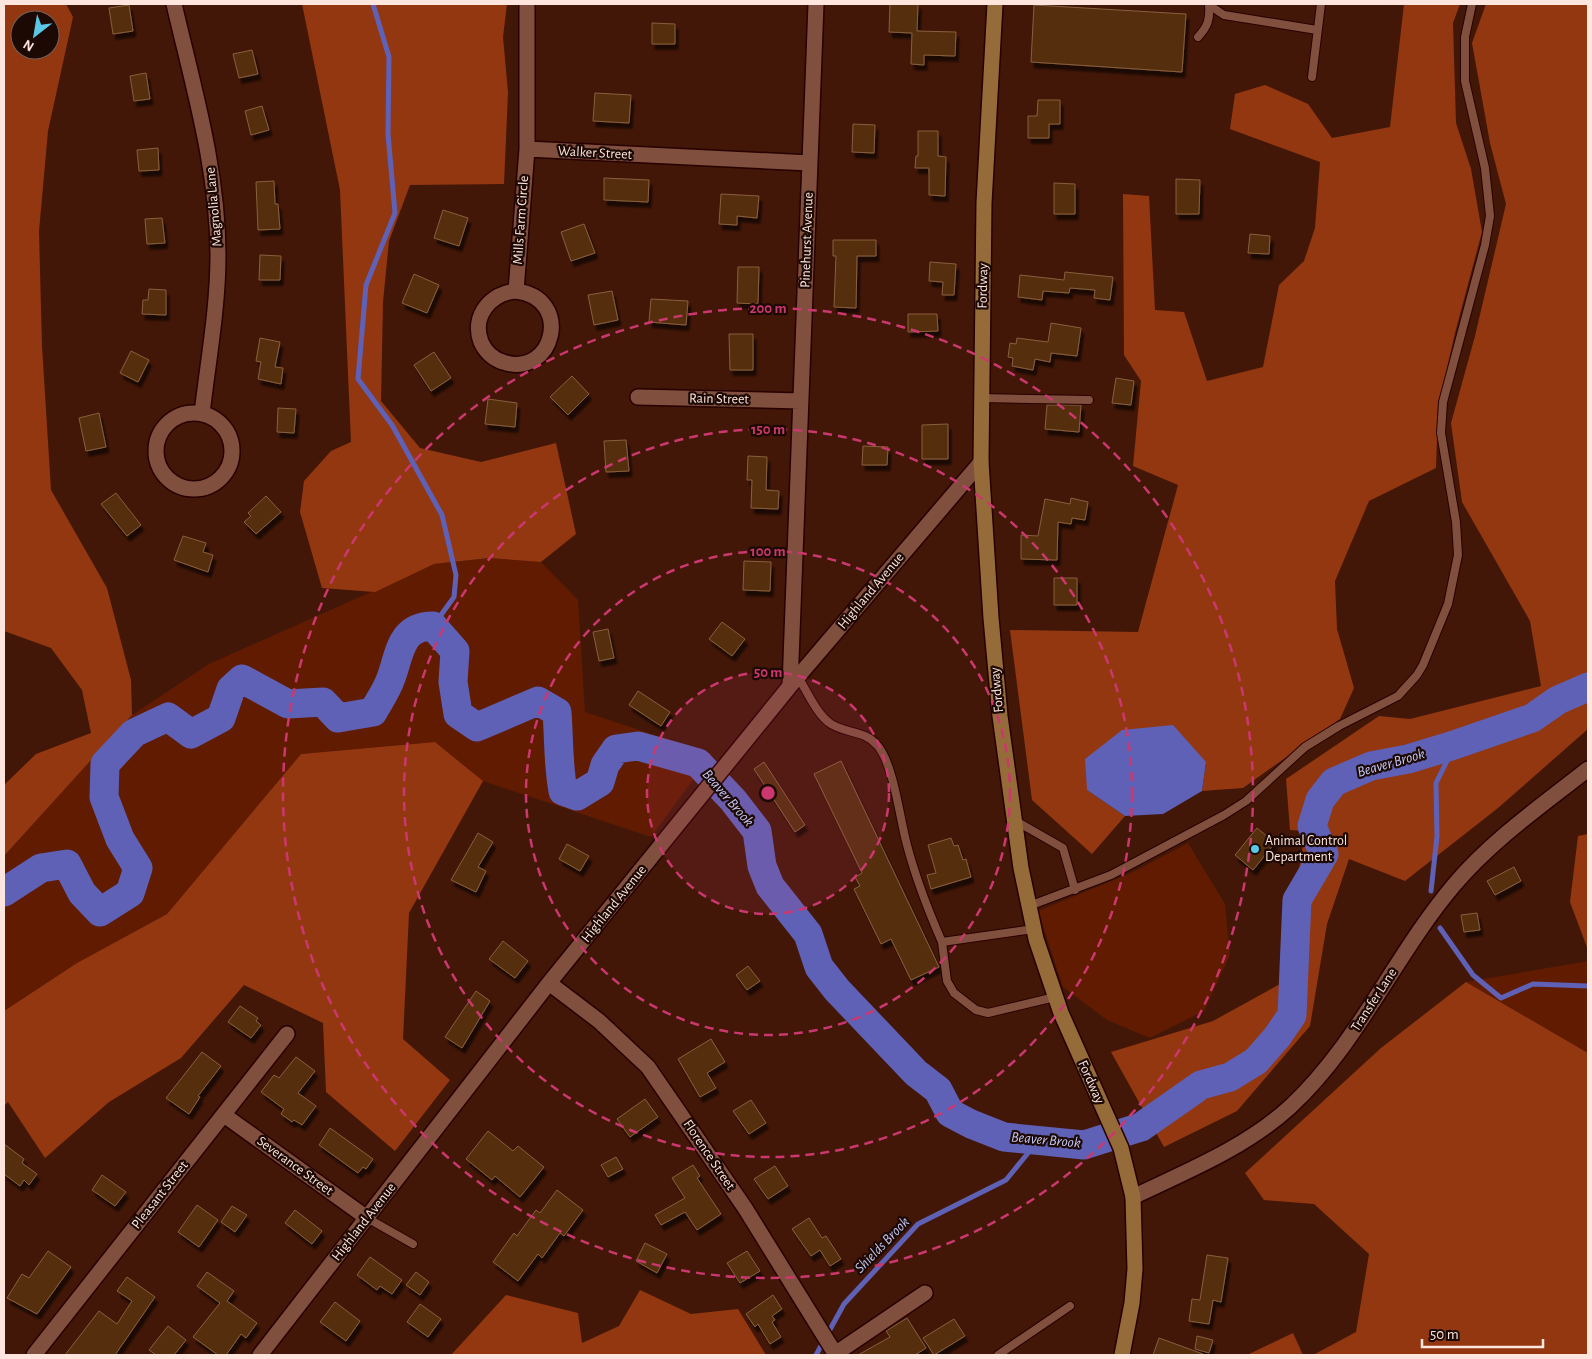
<svg xmlns="http://www.w3.org/2000/svg" width="1592" height="1359" viewBox="0 0 1592 1359" font-family="'Alegreya Sans',sans-serif">
  <style>
    .green { fill: #601b00 }
    .forest { fill: #933711; fill-rule: evenodd }
    .water { fill: #5f61b7 }
    .lines { fill: none; stroke-linecap: round; stroke-linejoin: round }
    .stream { stroke: #5f61b7; stroke-width: 5 }
    .river { stroke: #5f61b7; stroke-width: 29 }
    .building { fill: #542f0b; stroke: #885f3e; filter: url(#shadow) }
    .lane-casing { stroke: #270000; stroke-width: 10 }
    .street-casing { stroke: #270000; stroke-width: 18 }
    .secondary-casing { stroke: #270000; stroke-width: 18 }
    .lane { stroke: #804f3d; stroke-width: 8 }
    .street { stroke: #804f3d; stroke-width: 15 }
    .secondary { stroke: #956c39; stroke-width: 15 }
    .ring { fill: none; stroke: #cb376f; stroke-width: 2.5; stroke-dasharray: 9 6 }
    .poi-dot { fill: #5bc7e7; stroke: #1c0904; stroke-width: 2 }
    .labels { text-anchor: middle; dominant-baseline: central; stroke-width: 4.5; stroke-linejoin: round; paint-order: stroke }
    .street-label { font-size: 14px; fill: #fee6de; stroke: #1c0904 }
    .poi-label { font-size: 14px; fill: #fee6de; stroke: #1c0904; text-anchor: start }
    .water-label { font-size: 15px; font-style: italic; fill: #c0c6f4; stroke: #1c0904 }
    .centre { fill: #cb376f; stroke: #1c0904; stroke-width: 2.5 }
    .ring-label { font-size: 15px; text-anchor: middle; font-weight: bold; fill: #cb376f; stroke: #1c0904; stroke-width: 4.5; stroke-linejoin: round; paint-order: stroke }
  </style>
  <defs>
    <filter id="shadow"><feDropShadow dx="3" dy="5.5" stdDeviation="1" flood-color="#0009"/></filter>
  </defs>
  <rect width="100%" height="100%" fill="#431707"/>
  <!-- green -->
  <path class="green" d="M489,558L541,562L578,600L585,712L712,754L651,837L483,781L435,742L301,754L167,914L77,963L4,1011V856L132,715L209,664L434,564Z
    M1188,843L1225,904L1230,955L1204,1011L1150,1038L1107,1020L1063,987L1038,911L1131,873Z
    M1588,961V1053L1466,982Z"/>
  <!-- forest -->
  <path class="forest" d="M4,4H66L73,17L48,131L39,231L42,346L51,490L107,588L131,680L132,715L4,856V785L36,754L91,733L82,690L51,648L4,631ZM20,20H50V50H20Z
    M302,4H507L503,37L508,92L504,184L410,185L389,241L383,302L381,401L420,448L481,462L556,443L576,534L541,562L489,558L434,564L375,592L322,588L300,512L304,481L331,451L351,442L340,190Z
    M1404,4H1460L1453,23L1456,123L1471,169L1482,232L1455,333L1438,409L1436,468L1369,501L1335,581L1337,629L1354,688L1340,719L1243,788L1202,791L1206,762L1087,790L1125,816L1092,854L1032,800L1010,630L1138,632L1178,485L1133,466L1141,381L1124,355L1123,194L1149,196L1155,310L1184,312L1207,381L1263,367L1279,285L1304,261L1315,228L1320,162L1230,129L1235,94L1265,85L1308,104L1332,138L1390,127Z
    M1486,4H1588V729L1498,808L1405,881L1349,859L1327,924L1310,1026L1237,1111L1164,1147L1111,1052L1213,1021L1282,983L1305,831L1290,830L1286,779L1379,716L1410,719L1541,686L1530,621L1462,502L1451,423L1475,336L1506,204L1490,143L1472,43Z
    M435,742L483,781L409,913L403,1039L450,1080L395,1151L326,1092L323,1023L244,985L181,1058L109,1102L45,1158L8,1102L4,1106V1011L77,963L167,914L301,754Z
    M1588,834V950L1570,902L1578,836Z
    M1466,982L1588,1053V1355H1313L1356,1332L1369,1254L1314,1204L1264,1200L1245,1173L1381,1048Z
    M640,1290L691,1314L738,1309L766,1355H451L506,1295L578,1313L582,1343L619,1326Z
    M1293,1333L1303,1355H1247Z"/>
  <!-- water -->
  <path class="water" d="M1173,725L1206,762L1202,791L1163,814L1125,816L1087,790L1085,759L1122,730Z"/>
  <g class="lines">
    <!-- stream -->
    <path class="stream" d="M373,4L389,57L388,134L395,213L366,285L358,379L392,425L442,515L456,575L454,597L433,626
      M1431,891L1437,836L1436,783L1455,745
      M1440,928L1473,975L1501,998L1533,984L1588,986
      M816,1355L844,1304L918,1224L1006,1180L1037,1142"/>
    <!-- river -->
    <path class="river" d="M4,892L41,868L67,864L82,893L100,912L130,893L138,868L120,839L104,797L105,764L134,733L168,717L191,734L221,718L231,689L242,679L288,704L323,702L338,718L373,712C379,701 387,690 391,678C400,654 400,626 433,626L455,651L453,682L458,714L477,727L538,701L557,712C559,739 558,764 563,791L577,796L600,782L605,765L616,749L638,746L698,763L733,800L757,831L762,866L770,886L808,934L819,967L837,990L916,1073L938,1090L950,1113L971,1124L1004,1137L1084,1145L1141,1127L1201,1085L1230,1077L1256,1061L1277,1037L1292,1015L1297,900L1324,854L1312,826L1320,800L1334,782L1371,766L1408,759L1451,746L1532,718L1558,700L1588,687"/>
  </g>
  <!-- building -->
  <path class="building" d="M890,4H918L917,31L956,32L955,56L924,55V65L911,64L912,33L889,32Z
    M129,5L133,31L113,34L109,8Z
    M1034,5L1186,14L1182,72L1031,62Z
    M652,23L675,24V44H652Z
    M252,50L258,74L239,78L233,54Z
    M146,73L150,99L134,101L130,76Z
    M595,93L631,95L629,123L593,121Z
    M1038,100H1060V124H1049V138H1028V116H1037Z
    M262,106L269,130L251,135L245,111Z
    M853,124L875,125L874,153L852,152Z
    M918,131H938V156L946,157L945,196L929,195V168H915L916,156H918Z
    M158,148L159,170L139,171L137,150Z
    M604,178L649,180L648,202L604,200Z
    M1176,179L1200,180L1199,214H1176Z
    M274,181L275,204H278L280,229L258,230L256,182Z
    M1054,183L1075,184V214H1054Z
    M721,194L759,196L757,218L737,216V225L719,224Z
    M443,210L468,218L459,246L434,238Z
    M162,218L165,243L147,244L145,219Z
    M584,224L595,253L571,261L561,232Z
    M1250,234L1270,236L1269,254L1248,253Z
    M833,240H876V256H857L856,308L834,307L836,256H833Z
    M260,255L281,256L280,280H259Z
    M930,262L956,264L954,295H942L943,282L929,281Z
    M738,267H759L758,304L737,303Z
    M1065,272L1113,277L1110,300L1094,298L1095,290L1070,288L1069,293L1043,291L1042,300L1018,297L1020,275L1064,280Z
    M414,274L439,285L427,313L402,303Z
    M149,289L166,290V315L142,314L143,300H148Z
    M612,291L618,320L594,325L588,295Z
    M651,299L688,301L686,325L649,322Z
    M908,314H937L938,331L908,332Z
    M1051,323L1081,328L1077,356L1051,353L1050,362L1035,359L1033,370L1012,366L1013,358L1008,357L1010,343L1016,344L1017,338L1048,342Z
    M729,334H753V370H730Z
    M260,338L280,342L275,367L283,368L281,384L258,379L261,362L256,361Z
    M131,351L149,360L138,382L120,373Z
    M434,352L451,378L431,391L414,365Z
    M572,376L589,394L568,415L550,397Z
    M1116,378L1134,381L1131,405L1112,403Z
    M488,399L517,403L515,427L485,424Z
    M1047,405H1081L1079,432L1045,429Z
    M278,408L296,409L294,433L277,432Z
    M99,413L106,447L86,451L79,418Z
    M948,424V459H922V425Z
    M626,440L629,471L606,472L604,441Z
    M863,446L888,447L887,465H862Z
    M748,456L767,457L766,490L779,491L778,509L751,508L752,480H747Z
    M116,493L141,525L127,536L101,504Z
    M266,496L281,512L256,534L244,522L251,516L248,513Z
    M1071,498L1088,502L1085,520L1072,518L1071,524L1058,522L1057,560L1021,559V535L1038,536L1045,499L1070,504Z
    M183,536L206,543L203,552L213,555L208,572L174,560Z
    M744,561L771,562L770,591L743,590Z
    M1054,578H1077V605H1054Z
    M722,622L745,639L732,656L709,639Z
    M608,629L614,658L599,661L593,632Z
    M638,691L670,712L661,726L629,705Z
    M841,761L939,967L911,980L891,939L881,944L854,889L860,886L855,877L862,873L814,774Z
    M764,762L805,825L795,832L754,769Z
    M1257,828L1275,843L1253,870L1235,855Z
    M478,833L493,842L478,867L486,871L476,892L451,880Z
    M951,838L954,846L958,845L963,860L966,859L971,877L931,889L927,875L936,873L928,845Z
    M567,844L589,856L580,871L559,859Z
    M1514,867L1521,881L1495,895L1487,881Z
    M1477,913L1480,930L1464,932L1461,915Z
    M503,941L528,961L515,978L489,959Z
    M748,966L760,981L747,990L736,975Z
    M476,991L490,1001L462,1048L445,1037Z
    M240,1006L258,1018L256,1021L261,1025L251,1038L228,1022Z
    M711,1039L725,1062L707,1073L716,1088L700,1097L678,1059Z
    M202,1052L221,1066L198,1096L200,1097L189,1114L166,1098Z
    M296,1057L315,1071L298,1093L316,1106L302,1125L294,1120L292,1122L281,1114L284,1109L261,1092L274,1075L279,1078Z
    M645,1099L658,1117L630,1137L617,1119Z
    M751,1100L766,1123L749,1134L733,1111Z
    M330,1128L373,1159L366,1169L363,1167L358,1173L319,1145Z
    M488,1131L513,1151L518,1146L544,1167L520,1197L495,1176L492,1180L466,1159Z
    M4,1144L24,1159L22,1163L37,1174L29,1185L24,1180L20,1186L4,1174Z
    M616,1157L623,1169L608,1177L601,1165Z
    M693,1165L700,1176L697,1178L721,1214L697,1230L685,1212L661,1225L655,1215L685,1198L672,1178Z
    M775,1166L788,1186L768,1199L754,1179Z
    M102,1175L126,1192L115,1206L92,1190Z
    M557,1190L583,1210L564,1236L560,1233L542,1258L538,1254L518,1281L493,1262L514,1233L517,1236L536,1210L540,1213Z
    M197,1205L218,1220L199,1247L178,1232Z
    M232,1206L247,1215L235,1232L221,1222Z
    M295,1210L322,1231L312,1244L285,1223Z
    M809,1218L822,1238L826,1236L841,1259L830,1266L820,1250L811,1256L792,1229Z
    M645,1243L667,1254L657,1273L636,1261Z
    M48,1251L71,1267L37,1314L7,1298L22,1274L29,1278Z
    M747,1251L760,1271L740,1283L727,1263Z
    M1207,1255L1228,1258L1221,1302L1213,1300L1209,1324L1189,1321L1192,1299L1200,1300Z
    M370,1257L402,1280L392,1294L380,1286L377,1290L357,1275Z
    M207,1272L234,1291L227,1301L257,1323L246,1338L241,1334L226,1355H218L193,1337L220,1303L197,1286Z
    M416,1272L429,1282L420,1295L406,1285Z
    M127,1277L155,1297L115,1355H65L99,1311L117,1324L132,1301L117,1291Z
    M773,1295L782,1309L772,1316L775,1320L772,1322L781,1337L770,1344L758,1324L755,1327L746,1314Z
    M335,1302L360,1321L346,1341L320,1322Z
    M420,1304L441,1319L428,1337L407,1322Z
    M907,1318L926,1348L915,1355H858L890,1337L886,1331Z
    M954,1319L965,1336L934,1355L923,1338Z
    M168,1326L186,1340L174,1355H156L149,1350Z
    M1197,1336L1213,1340L1209,1353L1195,1349Z
    M1159,1338L1203,1354V1355H1153Z"/>
  <g class="lines">
    <!-- lane casing -->
    <g class="lane-casing">
      <path id="lane" d="M1209,5L1224,15L1317,30
        M1198,37C1208,26 1210,20 1209,5
        M1312,77L1321,4
        M981,398L1089,400
        M798,677C807,691 817,715 831,724C847,734 865,730 878,746C894,766 900,820 907,845C916,879 928,910 942,942L1034,929
        M1014,820L1063,848L1075,890
        M1029,906L1111,875L1224,815L1246,801L1305,747L1339,726L1398,696L1417,675L1423,665L1448,604L1458,555L1456,522L1441,433L1443,402L1485,245L1490,216L1485,168L1465,81V37L1472,4
        M942,942L947,981L954,993L976,1010L988,1013L1055,997
        M367,1218L413,1244
        M998,1355L1070,1306"/>
    </g>
    <!-- street casing -->
    <g class="street-casing">
      <path id="street" d="M174,4C193,86 218,169 218,255C218,308 208,361 202,414
        M527,4V149L810,163
        M516,291C574,298 554,379 503,362C493,359 485,351 481,342C471,316 491,293 516,291L527,149
        M638,397L801,401
        M156 451a38 38 0 1 1 76 0a38 38 0 1 1-76 0Z
        M790,686L816,4
        M549,983L599,1021L648,1067L745,1208L836,1355
        M224,1115L367,1218
        M1133,1197C1187,1171 1245,1148 1290,1107C1358,1044 1394,956 1454,885C1492,840 1541,806 1588,769
        M835,1354L925,1293
        M34,1355L287,1034
        M260,1355L549,983L790,686L981,462"/>
    </g>
    <!-- secondary casing -->
    <g class="secondary-casing">
      <path id="secondary" d="M995,4L984,203L981,462L991,618L1000,716L1021,868L1036,939L1061,1013L1121,1148L1133,1197L1135,1269L1132,1303L1122,1355"/>
    </g>
    <!-- lane -->
    <use href="#lane" class="lane"/>
    <!-- street -->
    <use href="#street" class="street"/>
    <!-- secondary -->
    <use href="#secondary" class="secondary"/>
  </g>
  <!-- distance rings -->
  <circle cx="768" cy="793" r="121" fill="#cb376f" fill-opacity=".12"/>
  <g class="ring">
    <circle cx="768" cy="793" r="121"/>
    <circle cx="768" cy="793" r="242"/>
    <circle cx="768" cy="793" r="364"/>
    <circle cx="768" cy="793" r="485"/>
  </g>
  <!-- markers -->
  <circle class="poi-dot" cx="1255" cy="849" r="5"/>
  <g class="labels">
    <!-- street labels -->
    <g class="street-label">
      <text transform="translate(595 153) rotate(3)">Walker Street</text>
      <text transform="translate(214 207) rotate(-95)">Magnolia Lane</text>
      <text transform="translate(521 220) rotate(-86)">Mills Farm Circle</text>
      <text transform="translate(807 240) rotate(-88)">Pinehurst Avenue</text>
      <text transform="translate(983 286) rotate(-89)">Fordway</text>
      <text transform="translate(719 399) rotate(1)">Rain Street</text>
      <text transform="translate(871 591) rotate(-50)">Highland Avenue</text>
      <text transform="translate(997 690) rotate(-95)">Fordway</text>
      <text transform="translate(614 904) rotate(-51)">Highland Avenue</text>
      <text transform="translate(1374 1000) rotate(-57)">Transfer Lane</text>
      <text transform="translate(1091 1082) rotate(66)">Fordway</text>
      <text transform="translate(709 1155) rotate(56)">Florence Street</text>
      <text transform="translate(295 1166) rotate(36)">Severance Street</text>
      <text transform="translate(160 1195) rotate(-52)">Pleasant Street</text>
      <text transform="translate(364 1222) rotate(-52)">Highland Avenue</text>
    </g>
    <!-- poi labels -->
    <g class="poi-label">
      <text x="1265" y="841">Animal Control<tspan x="1265" dy="16">Department</tspan></text>
    </g>
    <!-- water labels -->
    <g class="water-label">
      <text transform="translate(1391 763) rotate(-16)">Beaver Brook</text>
      <text transform="translate(728 798) rotate(49)">Beaver Brook</text>
      <text transform="translate(1046 1140) rotate(5)">Beaver Brook</text>
      <text transform="translate(882 1245) rotate(-46)">Shields Brook</text>
    </g>
  </g>
  <circle cx="768" cy="793" r="8" class="centre"/>
  <g class="ring-label">
    <text x="768" y="313">200 m</text>
    <text x="768" y="434">150 m</text>
    <text x="768" y="556">100 m</text>
    <text x="768" y="677">50 m</text>
  </g>
  <!-- border -->
  <rect width="1592" height="1359" fill="none" stroke="#fee6de" stroke-width="10"/>
  <!-- north arrow -->
  <g transform="translate(35 35) rotate(211)"><circle r="24" fill="#1c0904" stroke="#76615b"/>
  <path d="M0-4L9 19L0 12L-9 19Z" fill="#5bc7e7"/>
  <text y="-8" font-size="14" font-weight="bold" text-anchor="middle" fill="#fee6de">N</text>
  </g>
  <!-- scale -->
  <path d="M1422 1339v8h121v-8" fill="none" stroke="#fee6de" stroke-width="2.5"/>
  <text x="1430" y="1339" font-size="15" fill="#fee6de" stroke="#1c0904" stroke-width="4" paint-order="stroke">50 m</text>
</svg>
